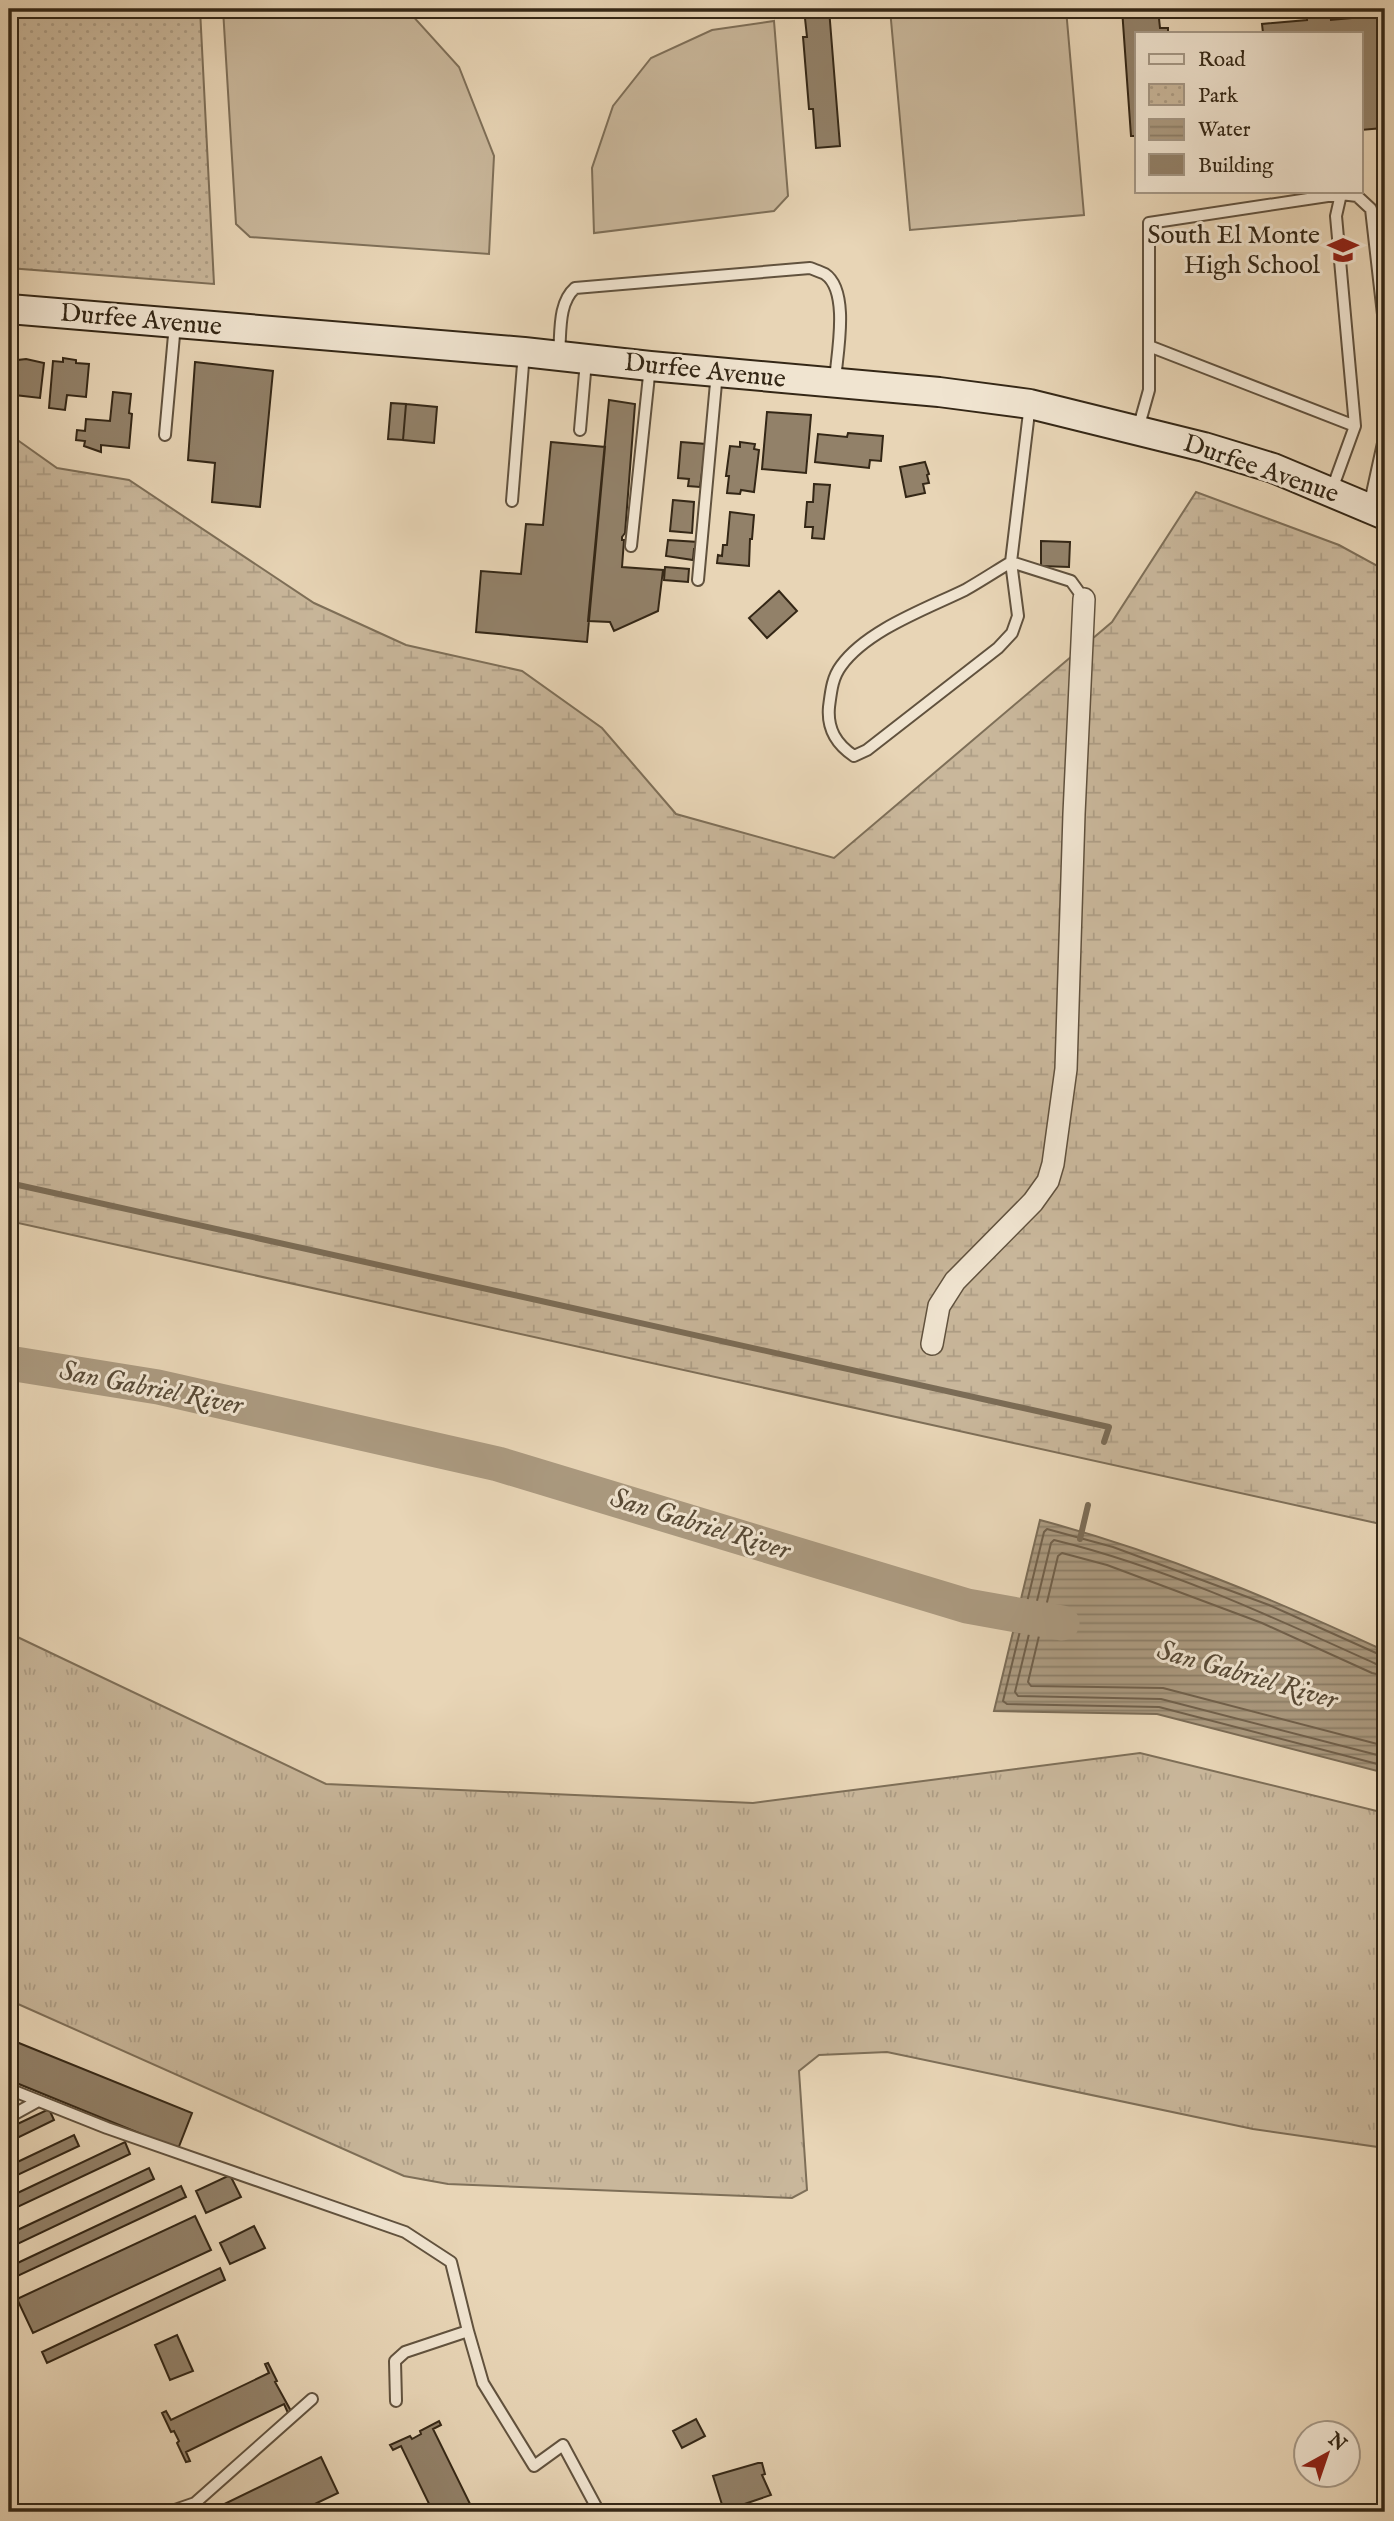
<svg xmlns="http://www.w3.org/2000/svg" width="1394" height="2521" viewBox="0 0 1394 2521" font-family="'IM FELL English',serif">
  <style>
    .grass { fill: url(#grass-tufts); stroke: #7e6f58; stroke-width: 2 }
    .wetland { fill: url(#wetland-marsh); stroke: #7e6f58; stroke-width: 2 }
    .park { fill: url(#park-dots); stroke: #7e6f58; stroke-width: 2 }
    .garden { fill: #c9b79b; stroke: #7e6f58; stroke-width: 2 }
    .water { fill: url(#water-rules); stroke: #7b6c56; stroke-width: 2 }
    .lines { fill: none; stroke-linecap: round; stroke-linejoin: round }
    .shore { stroke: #70604b; stroke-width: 2 }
    .stream { stroke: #7b6c56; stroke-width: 6 }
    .river { stroke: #ab9a80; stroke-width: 35 }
    .building { fill: #928169; stroke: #342716; stroke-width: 2 }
    .lane-casing { stroke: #61523e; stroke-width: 14 }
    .street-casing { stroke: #61523e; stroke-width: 24 }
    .secondary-casing { stroke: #342716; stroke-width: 32 }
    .lane { stroke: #f0e4d0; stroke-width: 10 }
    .street { stroke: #f0e4d0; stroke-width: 21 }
    .secondary { stroke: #f0e4d0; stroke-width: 28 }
    .labels { text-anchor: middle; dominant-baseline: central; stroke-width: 6; stroke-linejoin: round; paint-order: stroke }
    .poi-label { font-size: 26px; fill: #342716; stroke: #f0e4d0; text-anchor: end }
    .street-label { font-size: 26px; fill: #342716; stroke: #f0e4d0 }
    .water-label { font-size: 28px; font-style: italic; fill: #584a36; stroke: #f0e4d0 }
  </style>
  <defs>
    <pattern id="grass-tufts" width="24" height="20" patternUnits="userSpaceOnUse" patternTransform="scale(1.75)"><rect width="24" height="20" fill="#c9b79b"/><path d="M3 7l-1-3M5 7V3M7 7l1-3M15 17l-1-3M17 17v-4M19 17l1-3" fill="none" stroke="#ad9d85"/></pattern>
    <pattern id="wetland-marsh" width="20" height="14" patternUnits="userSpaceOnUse" patternTransform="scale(1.75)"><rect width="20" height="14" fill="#c9b79b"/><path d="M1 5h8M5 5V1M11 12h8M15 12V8" fill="none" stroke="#ad9d85"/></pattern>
    <pattern id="park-dots" width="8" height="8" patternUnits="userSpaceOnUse" patternTransform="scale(1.75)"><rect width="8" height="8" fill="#c9b79b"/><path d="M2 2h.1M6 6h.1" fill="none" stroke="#ad9d85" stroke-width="1.8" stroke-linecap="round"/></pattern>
    <pattern id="water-rules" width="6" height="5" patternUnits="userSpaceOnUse" patternTransform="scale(1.75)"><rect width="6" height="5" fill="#ab9a80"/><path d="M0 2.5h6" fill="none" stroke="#8c7e68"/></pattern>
  </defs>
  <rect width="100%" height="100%" fill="#e8d5b6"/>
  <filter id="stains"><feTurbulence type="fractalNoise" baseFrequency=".00286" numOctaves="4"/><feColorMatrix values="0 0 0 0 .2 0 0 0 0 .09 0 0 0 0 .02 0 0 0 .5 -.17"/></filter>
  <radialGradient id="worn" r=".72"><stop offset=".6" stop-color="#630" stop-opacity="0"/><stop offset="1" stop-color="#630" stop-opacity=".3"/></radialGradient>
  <!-- grass -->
  <path class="grass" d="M9,1633L326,1784L753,1803L1140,1753L1385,1813V2148L1253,2129L887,2052L819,2055L799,2071L807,2190L792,2198L448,2184L404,2176L9,2000Z"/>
  <!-- wetland -->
  <path class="wetland" d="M9,434L57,468L129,480L314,603L406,645L522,671L602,728L676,814L834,858L1112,622L1196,492L1339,545L1385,570V1525L9,1221Z"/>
  <!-- park -->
  <path class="park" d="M9,9H200L214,284L9,268Z"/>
  <!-- garden -->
  <path class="garden" d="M223,9H398L411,14L459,67L494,156L489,254L250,237L236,224Z
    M890,9H1066L1084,215L910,230Z
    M774,21L788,196L774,211L594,233L592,168L613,106L651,58L712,30Z"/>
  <!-- water -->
  <path class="water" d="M1040,1520C1160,1552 1273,1599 1385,1651V1773L1157,1714L994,1711Z"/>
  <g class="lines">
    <!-- shore -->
    <path class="shore" d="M1385,1657L1269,1605L1113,1547L1047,1529L1044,1532L1003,1701L1007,1704L1159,1707L1385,1766
      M1385,1665L1376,1664C1273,1617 1165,1567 1054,1540L1051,1543L1015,1692L1018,1696L1161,1699L1385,1757
      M1385,1676L1372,1673L1262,1623L1107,1565L1062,1553L1058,1556L1028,1682L1031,1686L1163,1688L1385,1746"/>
    <!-- stream -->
    <path class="stream" d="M9,1183L1109,1427L1104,1442
      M1080,1539L1088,1505"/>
    <!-- river -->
    <path class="river" d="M9,1363L158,1387L498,1464L967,1606L1062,1623"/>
  </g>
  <!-- building -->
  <path class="building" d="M804,9H829L840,146L816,148L813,109H809L803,37H807Z
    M1122,9H1158L1160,28H1168V33H1137V136H1131Z
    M1306,9H1330L1331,20L1385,15L1383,128L1361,130V33H1263L1262,24L1307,20Z
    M63,358L76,360V363L89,364L86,397L67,395L65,410L49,408L53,361L63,362Z
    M26,359L44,363L40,398L15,395L16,384H9V363L18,364V360Z
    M195,362L273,371L260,507L212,502L215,463L188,460Z
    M113,392L131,394L129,413L132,414L129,448L101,445V452L84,446L85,441L76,440L77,430L85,431L86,419L110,421Z
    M609,400L635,404L625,533L622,537V540H624L622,567L663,570L658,611L614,631L610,622L588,621Z
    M391,403L406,404L403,440L388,439Z
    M406,404L437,407L434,443L403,440Z
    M767,412L811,415L806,473L762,469Z
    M848,433L883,436L881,461L870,460L869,468L815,462L818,434L847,437Z
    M551,442L605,447L587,642L476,632L481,571L521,574L526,524L543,525Z
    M681,442L706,444L700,487L688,486L689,479L678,478Z
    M740,442L755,444L754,449L759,450L754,492L741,490L740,494L727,493L729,476H726L730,446L740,447Z
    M925,462L929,474L927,475L929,483L923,484L925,493L906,497L900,467Z
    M814,484L830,485L824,539L812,538L813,527H805L807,502H813Z
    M673,500L694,502L692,533L670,531Z
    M730,512L754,515L752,539H750L749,566L717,563L718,555L722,556L723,545H727Z
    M668,540L698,542L697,549H694L693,560L666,556Z
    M1041,541L1070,542L1069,567L1041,566Z
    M665,567L689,569L688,582L664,580Z
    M779,591L797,611L767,638L749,618Z
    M9,2039L192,2113L178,2149L9,2080Z
    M49,2109L54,2120L9,2142V2128Z
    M74,2135L79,2146L9,2179V2166Z
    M125,2142L130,2154L9,2211V2197Z
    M149,2168L154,2179L9,2248V2234Z
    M230,2175L241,2197L206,2213L196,2191Z
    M181,2186L186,2197L9,2280V2267Z
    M195,2216L211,2250L33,2333L17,2299Z
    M254,2226L265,2248L230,2264L220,2243Z
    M220,2268L225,2280L47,2363L42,2352Z
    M177,2335L193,2371L170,2380L155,2345Z
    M268,2363L277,2381L275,2382L291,2411L288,2413L284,2404L186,2452L190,2461L186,2462L177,2443L179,2441L174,2431L171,2432L162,2413L166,2411L171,2420L269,2373L265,2364Z
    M696,2419L705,2436L682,2448L673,2431Z
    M439,2421L441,2425L433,2429L474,2512H433L401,2446L393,2450L390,2445L410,2436L412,2439L421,2434L420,2431Z
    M321,2457L338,2493L298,2512H208Z
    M758,2463H762L765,2474L762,2475L771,2495L724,2511L713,2476Z"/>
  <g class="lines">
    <!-- lane casing -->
    <g class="lane-casing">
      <path id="lane" d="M1149,346L1355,426
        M559,353C561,332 558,303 575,288L810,268C815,270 821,272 825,274C850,291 837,354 835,380
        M1030,404L1011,562L1018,616L1012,633L998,648L867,750L854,756C836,744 827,729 829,707C831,692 832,678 841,666C867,630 926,609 965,590C981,581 996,571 1011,562L1071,581L1084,599
        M1138,429L1149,390V223L1341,194
        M580,430L586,361
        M165,435L175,324
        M1331,492L1355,426L1336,216L1341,194L1357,196L1371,209L1385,332
        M512,501L524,352
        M1369,507L1385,434
        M631,546L650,366
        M698,580L717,372
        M9,2089L107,2128L405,2232L451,2262L468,2331
        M9,2117L38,2101
        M396,2401L395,2361L405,2352L468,2331L483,2383L534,2466L563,2445L599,2512
        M169,2512L195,2503L312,2399"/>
    </g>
    <!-- street casing -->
    <g class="street-casing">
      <path id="street" d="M932,1344L939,1306L955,1281L1033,1202L1048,1181L1053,1164L1066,1069L1074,814L1084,599"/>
    </g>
    <!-- secondary casing -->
    <g class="secondary-casing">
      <path id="secondary" d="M9,309L524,352L650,366L939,392L1030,404L1204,447L1273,468L1385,515"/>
    </g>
    <!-- lane -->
    <use href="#lane" class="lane"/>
    <!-- street -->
    <use href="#street" class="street"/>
    <!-- secondary -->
    <use href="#secondary" class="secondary"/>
  </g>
  <!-- icons -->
  <defs>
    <g id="school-bare" transform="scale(2.415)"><path d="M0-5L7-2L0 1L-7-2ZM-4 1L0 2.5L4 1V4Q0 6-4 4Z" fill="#8f2418" stroke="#f0e4d0" stroke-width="2.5" paint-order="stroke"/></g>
  </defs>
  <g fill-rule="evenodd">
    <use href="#school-bare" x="1343" y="250"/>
  </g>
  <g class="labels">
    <!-- poi labels -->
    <g class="poi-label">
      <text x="1320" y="235">South El Monte<tspan x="1320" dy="30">High School</tspan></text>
    </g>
    <!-- street labels -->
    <g class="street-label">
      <text transform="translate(141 320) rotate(5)">Durfee Avenue</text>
      <text transform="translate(705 371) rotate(6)">Durfee Avenue</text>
      <text transform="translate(1261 469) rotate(19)">Durfee Avenue</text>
    </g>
    <!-- water labels -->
    <g class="water-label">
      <text transform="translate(151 1389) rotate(11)">San Gabriel River</text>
      <text transform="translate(700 1525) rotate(17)">San Gabriel River</text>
      <text transform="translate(1247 1676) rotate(16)">San Gabriel River</text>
    </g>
  </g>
  <!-- margin -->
  <rect width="1394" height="2521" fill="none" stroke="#e8d5b6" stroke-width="35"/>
  <rect x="10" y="10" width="1373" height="2500" fill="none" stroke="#342716" stroke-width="3.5"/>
  <rect x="18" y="18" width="1359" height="2486" fill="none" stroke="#342716" stroke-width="2"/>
  <!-- legend -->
  <rect x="1135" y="32" width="228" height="161" fill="#f0e4d0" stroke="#a59886" stroke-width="2"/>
  <rect x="1149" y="54" width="35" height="10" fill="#f0e4d0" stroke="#a59886" stroke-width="2"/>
  <text x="1198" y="66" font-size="21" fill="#342716">Road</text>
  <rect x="1149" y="84" width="35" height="21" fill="url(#park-dots)" stroke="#a59886" stroke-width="2"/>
  <text x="1198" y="102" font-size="21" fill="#342716">Park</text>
  <rect x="1149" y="119" width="35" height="21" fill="url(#water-rules)" stroke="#a59886" stroke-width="2"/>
  <text x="1198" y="136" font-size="21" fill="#342716">Water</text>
  <rect x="1149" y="154" width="35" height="21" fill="#928169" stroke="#a59886" stroke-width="2"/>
  <text x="1198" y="172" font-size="21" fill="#342716">Building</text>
  <!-- north arrow -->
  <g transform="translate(1327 2454) rotate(40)"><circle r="33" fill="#f0e4d0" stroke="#a59886" stroke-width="2"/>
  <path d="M0-5L12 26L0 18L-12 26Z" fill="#8f2418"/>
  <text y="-10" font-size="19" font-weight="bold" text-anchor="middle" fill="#342716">N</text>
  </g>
  <rect width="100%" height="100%" filter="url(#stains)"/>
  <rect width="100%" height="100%" fill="url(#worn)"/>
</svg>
